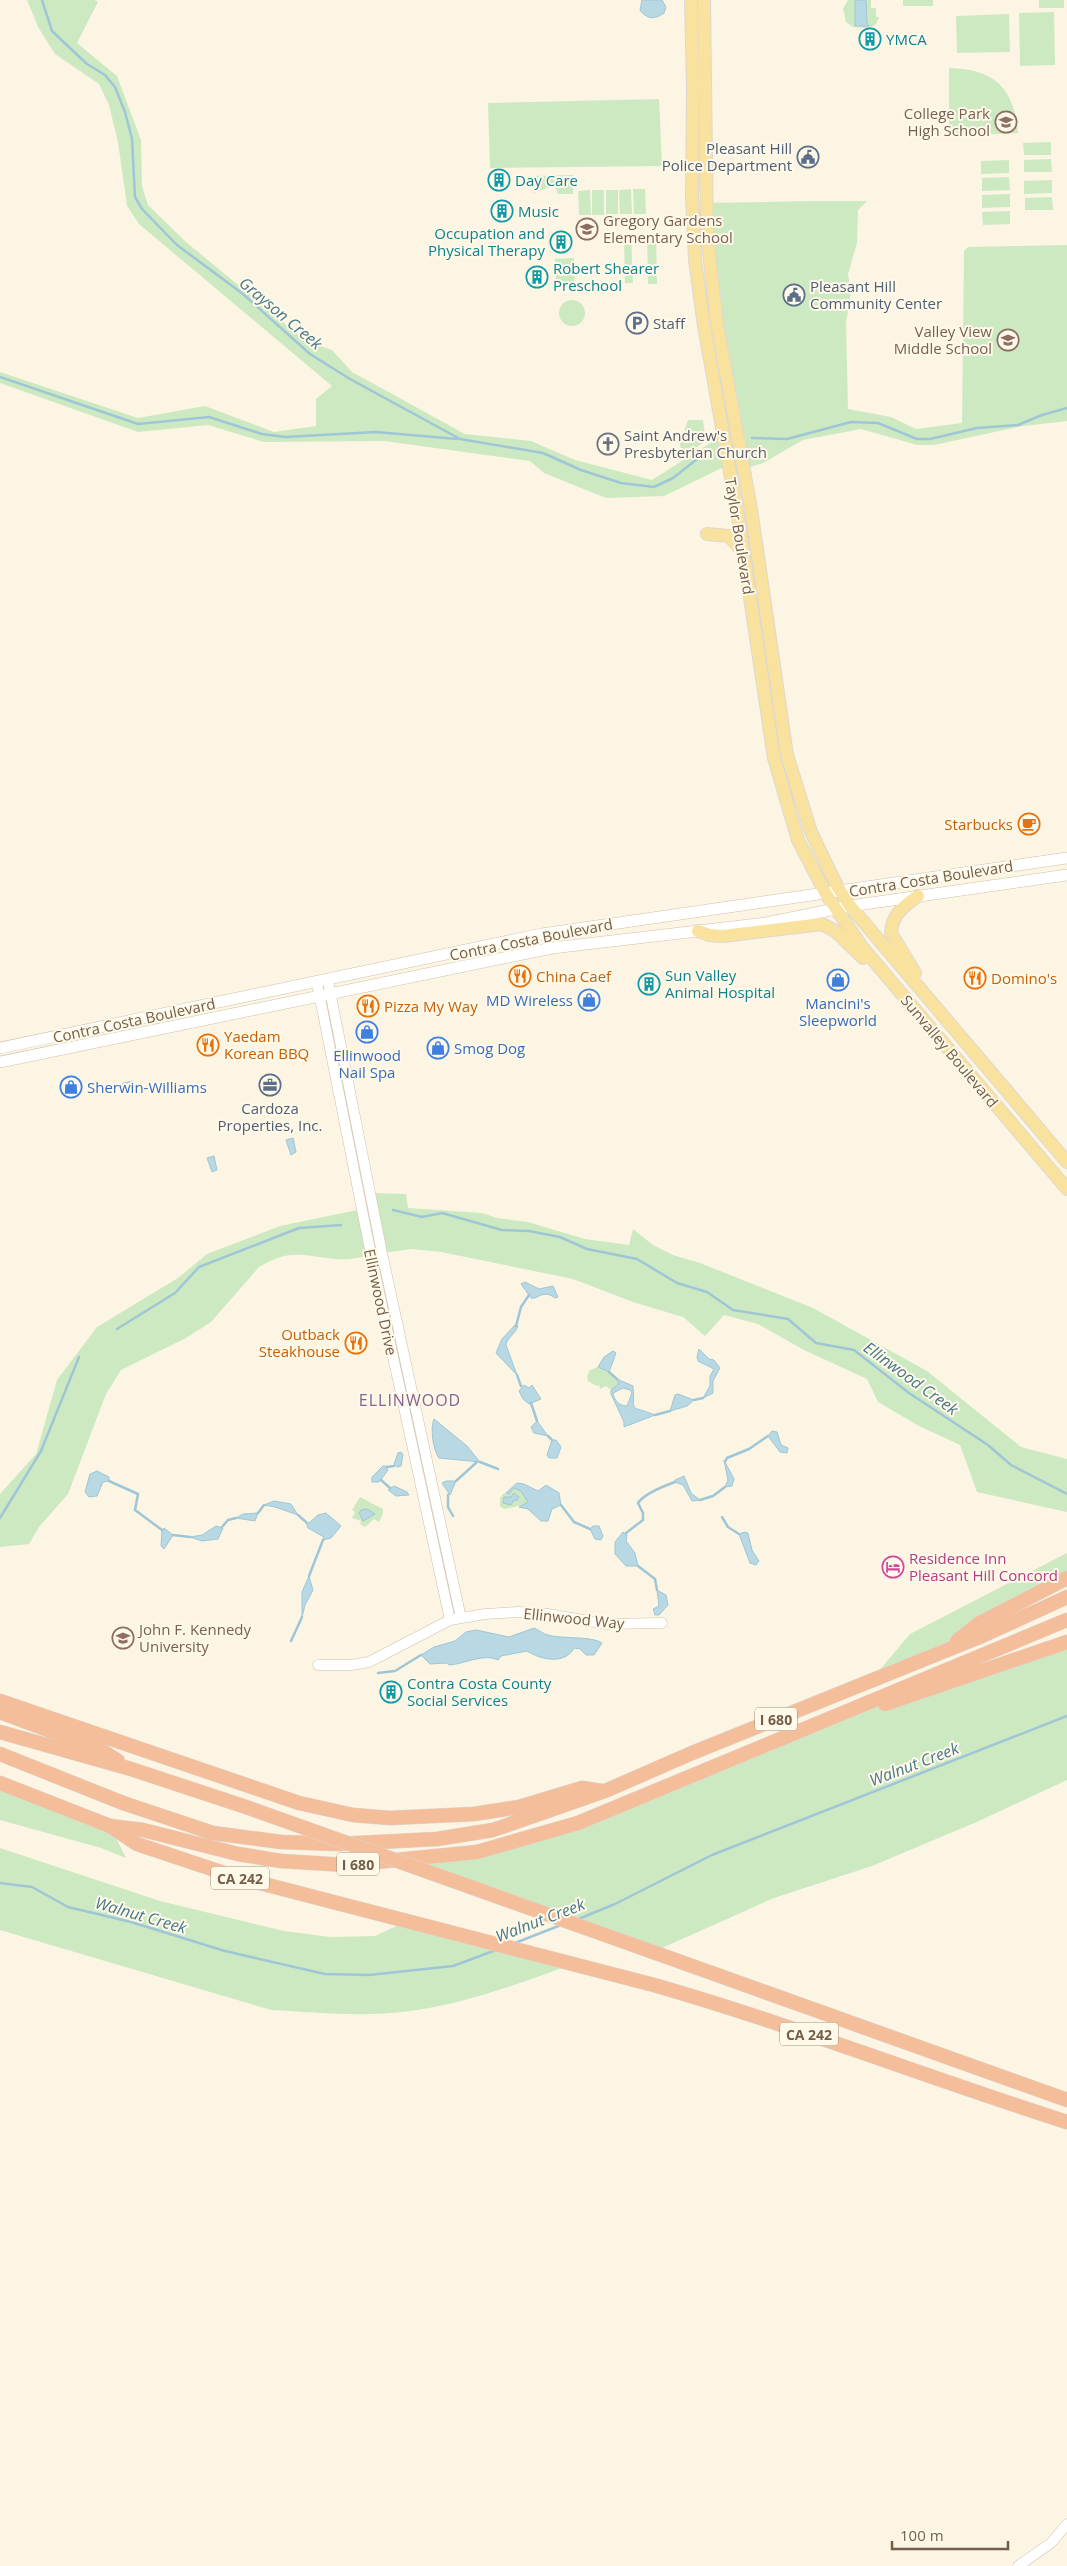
<svg xmlns="http://www.w3.org/2000/svg" width="1067" height="2566" viewBox="0 0 1067 2566" font-family="'Open Sans',sans-serif">
  <style>
    .green { fill: #cde9c2 }
    .water { fill: #b8d8e4; stroke: #9fc6d6; fill-rule: evenodd }
    .lines { fill: none; stroke-linecap: round; stroke-linejoin: round }
    .stream { stroke: #9fc6d6; stroke-width: 2.5 }
    .tertiary-casing { stroke: #cfc0ad; stroke-width: 11 }
    .secondary-casing { stroke: #d1c0aa; stroke-width: 12 }
    .primary-casing { stroke: #ddd8d4; stroke-width: 14 }
    .motorway-casing { stroke: #ddd8d4; stroke-width: 15 }
    .tertiary { stroke: #fff; stroke-width: 10 }
    .secondary { stroke: #fff; stroke-width: 11 }
    .primary { stroke: #f9e29d; stroke-width: 12 }
    .motorway { stroke: #f4be9b; stroke-width: 14 }
    .motorway-bridge-casing { stroke: #ddd8d4; stroke-width: 15; stroke-linecap: butt }
    .motorway-bridge { stroke: #f4be9b; stroke-width: 14 }
    .labels { text-anchor: middle; dominant-baseline: central; stroke-width: 4; stroke-linejoin: round; paint-order: stroke }
    .shield { fill: #fff9e9; stroke: #9d8c7a; stroke-width: 1 }
    .shield-label { font-size: 14px; font-weight: bold; fill: #735e4a }
    .culture-label { font-size: 15px; fill: #0d838f; stroke: #fff9e9; text-anchor: start }
    .education-label { font-size: 15px; fill: #785e54; stroke: #fff9e9; text-anchor: end }
    .service-label { font-size: 15px; fill: #4e5e75; stroke: #fff9e9; text-anchor: start }
    .worship-label { font-size: 15px; fill: #5b616d; stroke: #fff9e9; text-anchor: start }
    .street-label { font-size: 15px; fill: #735e4a; stroke: #fff9e9 }
    .food-label { font-size: 15px; fill: #c56008; stroke: #fff9e9; text-anchor: start }
    .shop-label { font-size: 15px; fill: #366cbe; stroke: #fff9e9 }
    .hotel-label { font-size: 15px; fill: #b23c85; stroke: #fff9e9; text-anchor: start }
    .water-label { font-size: 16px; font-style: italic; fill: #47788c; stroke: #fff9e9 }
    .neighbourhood-label { font-size: 16px; letter-spacing: 1px; fill: #86628f; stroke: #fff9e9 }
  </style>
  <rect width="100%" height="100%" fill="#fcf5e3"/>
  <!-- green -->
  <path class="green" d="M27,0H95L98,2L77,43L117,76L141,140L142,186L148,205L186,242L306,341L332,350L352,372L465,434L531,441L575,460L652,480L723,435L728,465L664,496L606,498L544,473L530,461L384,441L264,442L208,425L138,432L0,383V372L138,418L205,406L274,432L316,426V399L332,386L139,224L127,206L118,142L109,105L99,84L55,54L38,27Z
    M848,0H871V8H876V17H879L876,24L867,30L866,28L853,27L846,22L843,9Z
    M903,0H933V6H903Z
    M1039,0H1064V8H1039Z
    M1054,12L1055,65L1020,66L1019,13Z
    M1009,14L1010,52L957,53L956,16Z
    M949,68C995,69 1014,88 1018,133L953,136L949,132Z
    M659,99L662,166L490,168L488,103Z
    M1051,142V155H1024L1023,143Z
    M1051,159L1052,172H1024V160Z
    M1009,160V173L981,174V161Z
    M573,175V194H558L556,188H547L533,193V176Z
    M1009,177L1010,190L982,191V178Z
    M1052,180V193L1024,194V181Z
    M631,189L632,214H620L619,190Z
    M633,189H645L646,214H634Z
    M590,190L591,215H579L578,191Z
    M592,190H604V215H592Z
    M606,190H618V214L606,215Z
    M1010,194V207L982,208V195Z
    M1052,197L1053,210H1025V198Z
    M812,201H867L858,210L857,243L848,274L851,292L846,323L848,409L891,417L916,429L962,423L964,251L968,247L1067,245V421L1023,426L934,445H917L861,429L803,440L763,463L744,469L717,324L706,203Z
    M1010,211V224L983,225L982,212Z
    M647,233H649L650,238L656,235L657,284H648Z
    M629,234H631L633,283H625L624,238H629Z
    M574,258L575,286H556L555,259Z
    M559 313a13 13 0 1 1 26 0a13 13 0 1 1-26 0Z
    M688,420H703L706,441L682,457L680,444Z
    M370,1193L406,1194L408,1208L482,1213L497,1218L528,1222L585,1239L629,1245L633,1229L653,1245L673,1255L700,1263L813,1308L927,1371L1021,1447L1067,1459V1512L977,1492L960,1445L919,1426L878,1402L867,1379L804,1350L758,1324L724,1315L705,1336L683,1317L633,1302L573,1279L441,1252L412,1249L382,1253Z
    M362,1209L371,1255C359,1258 348,1260 336,1259C303,1256 291,1248 259,1267L211,1322L186,1338L121,1370L106,1394L68,1494L39,1527L29,1544L0,1547V1494L36,1454L57,1380L97,1327L178,1278L207,1254L280,1226Z
    M598,1367L609,1372L617,1379L619,1384L611,1390L606,1386L600,1389L599,1385L597,1386L588,1381L587,1376L590,1370Z
    M514,1488L521,1490L528,1500L527,1504L504,1509L500,1506V1498L504,1493L509,1494Z
    M360,1497L383,1509V1514L379,1522L374,1519L365,1527L360,1524L361,1521L352,1518L355,1512L352,1510Z
    M1067,1553V1578L948,1649L872,1679L910,1634Z
    M1067,1642V1780L979,1821L872,1866L774,1898L653,1952L410,1860L501,1846L836,1716Z
    M0,1783L110,1826L126,1858L101,1848L0,1820Z
    M0,1848L160,1901L284,1931L330,1937L375,1936L405,1922L573,1964C517,1984 461,2006 401,2012C358,2017 313,2012 271,2010L0,1930Z"/>
  <!-- water -->
  <path class="water" d="M642,0H662L666,7L664,13C655,20 646,19 640,10Z
    M855,0H866L867,23L869,26H855Z
    M133,1081L135,1088L121,1091L120,1084Z
    M293,1138L296,1152L291,1155L286,1140Z
    M214,1156L217,1170L212,1172L207,1158Z
    M525,1282L539,1289L553,1286L558,1297L555,1298C547,1292 543,1294 535,1298H531L521,1284Z
    M515,1325L518,1326C515,1334 507,1338 506,1345L517,1375L496,1353L502,1339Z
    M699,1349L709,1359L714,1360L720,1368L713,1381V1393L703,1398L710,1386V1376L714,1369L698,1361L697,1357Z
    M613,1351L616,1353L609,1372L598,1367L604,1357Z
    M617,1379L633,1386C635,1415 628,1404 655,1415L624,1427V1422L611,1394V1390L619,1384ZM623,1388L630,1390L632,1393L627,1406C619,1406 614,1400 613,1393Z
    M524,1385L529,1388L532,1385L541,1399L529,1404L523,1399L519,1391Z
    M678,1394L694,1400L687,1406L670,1411L675,1395Z
    M434,1419L467,1446L480,1462L439,1458C433,1450 430,1428 434,1419Z
    M537,1421L548,1436L534,1433L531,1427Z
    M772,1431L777,1432L781,1445L788,1448L787,1453L780,1452L768,1436Z
    M552,1440H556L561,1447L557,1458H549L547,1455Z
    M401,1452L403,1455L401,1466L397,1467L394,1464L398,1453Z
    M724,1460L734,1479L732,1486L725,1487L728,1480Z
    M383,1466H386L388,1470L379,1482H372V1477Z
    M97,1471L109,1477V1481L103,1482L97,1496L89,1497L85,1492L90,1474Z
    M684,1476L691,1493L700,1500L692,1501L683,1485L675,1482V1480Z
    M446,1481H456L450,1495L442,1483Z
    M517,1483L524,1484L538,1491L546,1485L559,1493L561,1505L552,1509L548,1521H541L528,1509L519,1507L528,1502L521,1491L514,1488L509,1494L506,1493Z
    M394,1486L407,1492L409,1495L396,1496L388,1490Z
    M514,1493L519,1497L517,1500L513,1501L511,1505L503,1503L504,1497H511Z
    M274,1501L291,1504L298,1515L275,1507L264,1505Z
    M367,1509L375,1514L363,1521L359,1513L361,1510Z
    M258,1513L255,1521L236,1518L243,1514Z
    M326,1513L341,1526L331,1538L323,1540L324,1537L308,1528L306,1522L309,1523L318,1515Z
    M216,1526L223,1528L218,1539L202,1541L190,1537L202,1535Z
    M593,1526H599L603,1536L601,1540L595,1539L590,1529Z
    M164,1528L173,1535L164,1549L161,1546L162,1530Z
    M623,1532L627,1535L626,1541L635,1553L638,1566H626L615,1554V1542Z
    M745,1532L748,1533L752,1550L759,1561L756,1565L750,1563L739,1534Z
    M309,1576L313,1590L305,1605L302,1617V1592Z
    M657,1590L666,1595L668,1605L659,1615H655L653,1609L659,1606Z
    M534,1628C539,1630 543,1634 548,1635C562,1639 592,1636 602,1643L594,1655H586L580,1649L574,1648C565,1665 541,1660 527,1651L501,1656L498,1660C483,1653 465,1664 449,1665L447,1663L430,1664L421,1655L434,1647L455,1641L466,1632L476,1630L509,1637Z"/>
  <g class="lines">
    <!-- stream -->
    <path class="stream" d="M42,0L52,31L87,64L105,75L115,87L125,112L132,139L135,197L142,209L177,245L243,294L310,354L350,379L460,439L543,453L581,470L621,483L654,487L673,478L701,456
      M0,377L138,424L209,417L262,434L285,437L376,432L457,439
      M752,438L787,439L851,422L878,423L917,439H930L977,428L1018,425L1042,415L1067,408
      M393,1210L422,1217L442,1213L502,1230L529,1231L560,1237L587,1249L637,1259L677,1283L707,1292L733,1310L788,1319L816,1343L854,1350L909,1393L988,1445L1011,1465L1067,1494
      M516,1326L521,1307L529,1295
      M117,1329L175,1293L199,1267L299,1228L341,1225
      M609,1372L617,1379
      M517,1375L521,1386
      M694,1400L703,1398
      M531,1403L537,1421
      M655,1415L670,1411
      M548,1436L552,1440
      M480,1462L498,1469
      M725,1462L727,1458L749,1449L768,1436
      M387,1467L394,1466
      M381,1480L390,1488
      M109,1481L138,1494L135,1510L162,1530
      M456,1481L477,1462
      M448,1495V1507L453,1516
      M700,1500L713,1496L725,1487
      M561,1505L574,1522L590,1529
      M258,1513L264,1505
      M298,1515L306,1522
      M722,1517L728,1527L739,1534
      M0,1518L41,1451L79,1357
      M222,1527L228,1520L236,1518
      M626,1533L643,1520V1513L638,1503C644,1494 664,1486 675,1482
      M173,1535L190,1537
      M638,1566L655,1579L657,1590
      M309,1576L323,1540
      M291,1641L302,1617
      M378,1673L395,1671L421,1655
      M0,1883L32,1887L68,1907L131,1922L225,1951L325,1974L369,1975L453,1966L496,1950
      M576,1920L615,1904L712,1855L1067,1716
      M515,1943L561,1925"/>
    <!-- tertiary casing -->
    <g class="tertiary-casing">
      <path id="tertiary" d="M328,981L382,1253L461,1618
        M317,983L371,1255L450,1620
        M318,1665H351L369,1662L450,1620L485,1614L518,1612L548,1614L606,1624L662,1623
        M1018,2566L1051,2543L1067,2524"/>
    </g>
    <!-- secondary casing -->
    <g class="secondary-casing">
      <path id="secondary" d="M0,1048L542,934L1067,858
        M0,1062L552,948L766,923L850,906L1067,875"/>
    </g>
    <!-- primary casing -->
    <g class="primary-casing">
      <path id="primary" d="M691,0L693,87L692,198L695,260L704,326L738,517L774,758L798,840L826,894L862,947L1067,1189
        M704,0L707,234L717,324L751,509L787,755L811,832L837,886L850,906L1067,1162
        M707,534L729,536L742,551
        M698,931L709,935L723,936L822,924L835,931L863,958
        M915,973L891,933C892,914 904,906 918,896"/>
    </g>
    <!-- motorway casing -->
    <g class="motorway-casing">
      <path id="motorway" d="M957,1641L978,1624L1067,1578
        M0,1701L299,1803L353,1815L390,1818L474,1814L519,1807L582,1788L602,1791
        M885,1704L1067,1642
        M0,1712L101,1750L118,1761
        M0,1732L131,1769L246,1807
        M0,1754L123,1803L213,1833L281,1842L339,1844L437,1839L493,1830L605,1791L692,1753L982,1636L1067,1597
        M0,1783L110,1826L143,1830L238,1854L281,1861L346,1865L477,1852L578,1823L1067,1620
        M113,1828L137,1844L233,1876L654,1985C793,2025 929,2078 1067,2122
        M653,1952L1067,2100"/>
    </g>
    <!-- tertiary -->
    <use href="#tertiary" class="tertiary"/>
    <!-- secondary -->
    <use href="#secondary" class="secondary"/>
    <!-- primary -->
    <use href="#primary" class="primary"/>
    <!-- motorway -->
    <use href="#motorway" class="motorway"/>
    <!-- motorway-bridge casing -->
    <g class="motorway-bridge-casing">
      <path id="motorway-bridge" d="M246,1807L653,1952"/>
    </g>
    <!-- motorway-bridge -->
    <use href="#motorway-bridge" class="motorway-bridge"/>
  </g>
  <!-- icons -->
  <defs>
    <g id="building-ring" transform="scale(1.125)"><circle r="9.5" fill="#fff9e9" stroke="#0f9aa8" stroke-width="1.5"/><path d="M-4-6H4V6H1V3H-1V6H-4ZM-2.5-4.3h1.7v1.8h-1.7ZM.8-4.3h1.7v1.8H.8ZM-2.5-1h1.7V.8h-1.7ZM.8-1h1.7V.8H.8Z" fill="#0f9aa8"/></g>
    <g id="school-ring" transform="scale(1.125)"><circle r="9.5" fill="#fff9e9" stroke="#8d6e63" stroke-width="1.5"/><path d="M0-5L7-2L0 1L-7-2ZM-4 1L0 2.5L4 1V4Q0 6-4 4Z" fill="#8d6e63"/></g>
    <g id="civic-ring" transform="scale(1.125)"><circle r="9.5" fill="#fff9e9" stroke="#5c6f8a" stroke-width="1.5"/><path d="M-.6-6.5H3V-4.5H.6V-3L4-1V1h2V6H-6V1h2V-1L-.6-3ZM-1.2 2.5V6h2.4V2.5Z" fill="#5c6f8a"/></g>
    <g id="parking-ring" transform="scale(1.125)"><circle r="9.5" fill="#fff9e9" stroke="#5c6f8a" stroke-width="1.5"/><path d="M-3.5-5.5H1a3.5 3.5 0 0 1 0 7H-1V5.5H-3.5ZM-1-3.4V-.6H.8a1.4 1.4 0 0 0 0-2.8Z" fill="#5c6f8a"/></g>
    <g id="church-ring" transform="scale(1.125)"><circle r="9.5" fill="#fff9e9" stroke="#6b7280" stroke-width="1.5"/><path d="M-1.2-6h2.4v3.5h3.3v2.4h-3.3V6h-2.4V-.1h-3.3v-2.4h3.3Z" fill="#6b7280"/></g>
    <g id="cafe-ring" transform="scale(1.125)"><circle r="9.5" fill="#fff9e9" stroke="#e8710a" stroke-width="1.5"/><path d="M-5.5-4.5H6V0H3Q3 3.5 0 3.5H-2.5Q-5.5 3.5-5.5 0ZM3-3.2v2h1.7v-2ZM-6 4.5H4V6H-6Z" fill="#e8710a"/></g>
    <g id="restaurant-ring" transform="scale(1.125)"><circle r="9.5" fill="#fff9e9" stroke="#e8710a" stroke-width="1.5"/><path d="M-5-6h1v4h1v-4h1v4h1v-4h1v5L-1.5 .5V6h-2V.5L-5-1ZM5-6V6H3V1.5H1.5Q1.5-4 5-6Z" fill="#e8710a"/></g>
    <g id="shop-ring" transform="scale(1.125)"><circle r="9.5" fill="#fff9e9" stroke="#3f7fe0" stroke-width="1.5"/><path d="M-5-2.5h2.3a2.7 3.5 0 0 1 5.4 0H5L5.5 6h-11ZM-1.5-2.5h3a1.5 2.3 0 0 0-3 0Z" fill="#3f7fe0"/></g>
    <g id="office-ring" transform="scale(1.125)"><circle r="9.5" fill="#fff9e9" stroke="#5c6f8a" stroke-width="1.5"/><path d="M-6-3h4V-5.5h4V-3h4V5H-6ZM-1-4.5V-3h2v-1.5ZM-6 0V1H6V0Z" fill="#5c6f8a"/></g>
    <g id="hotel-ring" transform="scale(1.125)"><circle r="9.5" fill="#fff9e9" stroke="#d1479c" stroke-width="1.5"/><path d="M-6-4.5h1.5V1H6V5H4.5V3h-9V5H-6ZM-4 0a1.8 1.8 0 1 1 3.6 0ZM.5 0V-2.5h3Q6-2.5 6 0Z" fill="#d1479c"/></g>
    <g id="university-ring" transform="scale(1.125)"><circle r="9.5" fill="#fff9e9" stroke="#8d6e63" stroke-width="1.5"/><path d="M0-5L7-2L0 1L-7-2ZM-4 1L0 2.5L4 1V4Q0 6-4 4Z" fill="#8d6e63"/></g>
  </defs>
  <g fill-rule="evenodd">
    <use href="#building-ring" x="870" y="39"/>
    <use href="#school-ring" x="1006" y="122"/>
    <use href="#civic-ring" x="808" y="157"/>
    <use href="#building-ring" x="499" y="180"/>
    <use href="#building-ring" x="502" y="211"/>
    <use href="#school-ring" x="587" y="229"/>
    <use href="#building-ring" x="561" y="242"/>
    <use href="#building-ring" x="537" y="277"/>
    <use href="#civic-ring" x="794" y="295"/>
    <use href="#parking-ring" x="637" y="323"/>
    <use href="#school-ring" x="1008" y="340"/>
    <use href="#church-ring" x="608" y="444"/>
    <use href="#cafe-ring" x="1029" y="824"/>
    <use href="#restaurant-ring" x="520" y="976"/>
    <use href="#restaurant-ring" x="975" y="978"/>
    <use href="#shop-ring" x="838" y="980"/>
    <use href="#building-ring" x="649" y="984"/>
    <use href="#shop-ring" x="589" y="1000"/>
    <use href="#restaurant-ring" x="368" y="1006"/>
    <use href="#shop-ring" x="367" y="1032"/>
    <use href="#restaurant-ring" x="208" y="1045"/>
    <use href="#shop-ring" x="438" y="1048"/>
    <use href="#office-ring" x="270" y="1085"/>
    <use href="#shop-ring" x="71" y="1087"/>
    <use href="#restaurant-ring" x="356" y="1343"/>
    <use href="#hotel-ring" x="893" y="1567"/>
    <use href="#university-ring" x="123" y="1638"/>
    <use href="#building-ring" x="391" y="1692"/>
  </g>
  <g class="labels">
    <!-- shield labels -->
    <g class="shield">
      <rect x="755" y="1707.5" width="42" height="23" rx="4"/>
      <rect x="337" y="1852.5" width="42" height="23" rx="4"/>
      <rect x="211" y="1866.5" width="58" height="23" rx="4"/>
      <rect x="780" y="2022.5" width="58" height="23" rx="4"/>
    </g>
    <g class="shield-label">
      <text x="776" y="1719">I 680</text>
      <text x="358" y="1864">I 680</text>
      <text x="240" y="1878">CA 242</text>
      <text x="809" y="2034">CA 242</text>
    </g>
    <!-- culture labels -->
    <g class="culture-label">
      <text x="886" y="39">YMCA</text>
      <text x="515" y="180">Day Care</text>
      <text x="518" y="211">Music</text>
      <text x="545" y="233" text-anchor="end">Occupation and<tspan x="545" dy="17">Physical Therapy</tspan></text>
      <text x="553" y="268">Robert Shearer<tspan x="553" dy="17">Preschool</tspan></text>
      <text x="665" y="975">Sun Valley<tspan x="665" dy="17">Animal Hospital</tspan></text>
      <text x="407" y="1683">Contra Costa County<tspan x="407" dy="17">Social Services</tspan></text>
    </g>
    <!-- education labels -->
    <g class="education-label">
      <text x="990" y="113">College Park<tspan x="990" dy="17">High School</tspan></text>
      <text x="603" y="220" text-anchor="start">Gregory Gardens<tspan x="603" dy="17">Elementary School</tspan></text>
      <text x="992" y="331">Valley View<tspan x="992" dy="17">Middle School</tspan></text>
      <text x="139" y="1629" text-anchor="start">John F. Kennedy<tspan x="139" dy="17">University</tspan></text>
    </g>
    <!-- service labels -->
    <g class="service-label">
      <text x="792" y="148" text-anchor="end">Pleasant Hill<tspan x="792" dy="17">Police Department</tspan></text>
      <text x="810" y="286">Pleasant Hill<tspan x="810" dy="17">Community Center</tspan></text>
      <text x="653" y="323">Staff</text>
      <text x="270" y="1108" text-anchor="middle">Cardoza<tspan x="270" dy="17">Properties, Inc.</tspan></text>
    </g>
    <!-- worship labels -->
    <g class="worship-label">
      <text x="624" y="435">Saint Andrew's<tspan x="624" dy="17">Presbyterian Church</tspan></text>
    </g>
    <!-- street labels -->
    <g class="street-label">
      <text transform="translate(740 536) rotate(81)">Taylor Boulevard</text>
      <text transform="translate(931 878) rotate(-9)">Contra Costa Boulevard</text>
      <text transform="translate(531 939) rotate(-11)">Contra Costa Boulevard</text>
      <text transform="translate(134 1020) rotate(-12)">Contra Costa Boulevard</text>
      <text transform="translate(950 1051) rotate(50)">Sunvalley Boulevard</text>
      <text transform="translate(381 1302) rotate(78)">Ellinwood Drive</text>
      <text transform="translate(574 1618) rotate(6)">Ellinwood Way</text>
    </g>
    <!-- food labels -->
    <g class="food-label">
      <text x="1013" y="824" text-anchor="end">Starbucks</text>
      <text x="536" y="976">China Caef</text>
      <text x="991" y="978">Domino's</text>
      <text x="384" y="1006">Pizza My Way</text>
      <text x="224" y="1036">Yaedam<tspan x="224" dy="17">Korean BBQ</tspan></text>
      <text x="340" y="1334" text-anchor="end">Outback<tspan x="340" dy="17">Steakhouse</tspan></text>
    </g>
    <!-- shop labels -->
    <g class="shop-label">
      <text x="573" y="1000" text-anchor="end">MD Wireless</text>
      <text x="838" y="1003">Mancini's<tspan x="838" dy="17">Sleepworld</tspan></text>
      <text x="454" y="1048" text-anchor="start">Smog Dog</text>
      <text x="367" y="1055">Ellinwood<tspan x="367" dy="17">Nail Spa</tspan></text>
      <text x="87" y="1087" text-anchor="start">Sherwin-Williams</text>
    </g>
    <!-- hotel labels -->
    <g class="hotel-label">
      <text x="909" y="1558">Residence Inn<tspan x="909" dy="17">Pleasant Hill Concord</tspan></text>
    </g>
    <!-- water labels -->
    <g class="water-label">
      <text transform="translate(281 313) rotate(40)">Grayson Creek</text>
      <text transform="translate(911 1378) rotate(36)">Ellinwood Creek</text>
      <text transform="translate(914 1764) rotate(-21)">Walnut Creek</text>
      <text transform="translate(141 1915) rotate(16)">Walnut Creek</text>
      <text transform="translate(540 1920) rotate(-21)">Walnut Creek</text>
    </g>
    <!-- neighbourhood labels -->
    <g class="neighbourhood-label">
      <text x="410" y="1400">ELLINWOOD</text>
    </g>
  </g>
  <!-- scale -->
  <path d="M892 2541v8h116v-8" fill="none" stroke="#735e4a" stroke-width="2.5"/>
  <text x="900" y="2541" font-size="15" fill="#735e4a" stroke="#fff9e9" stroke-width="4" paint-order="stroke">100 m</text>
</svg>
